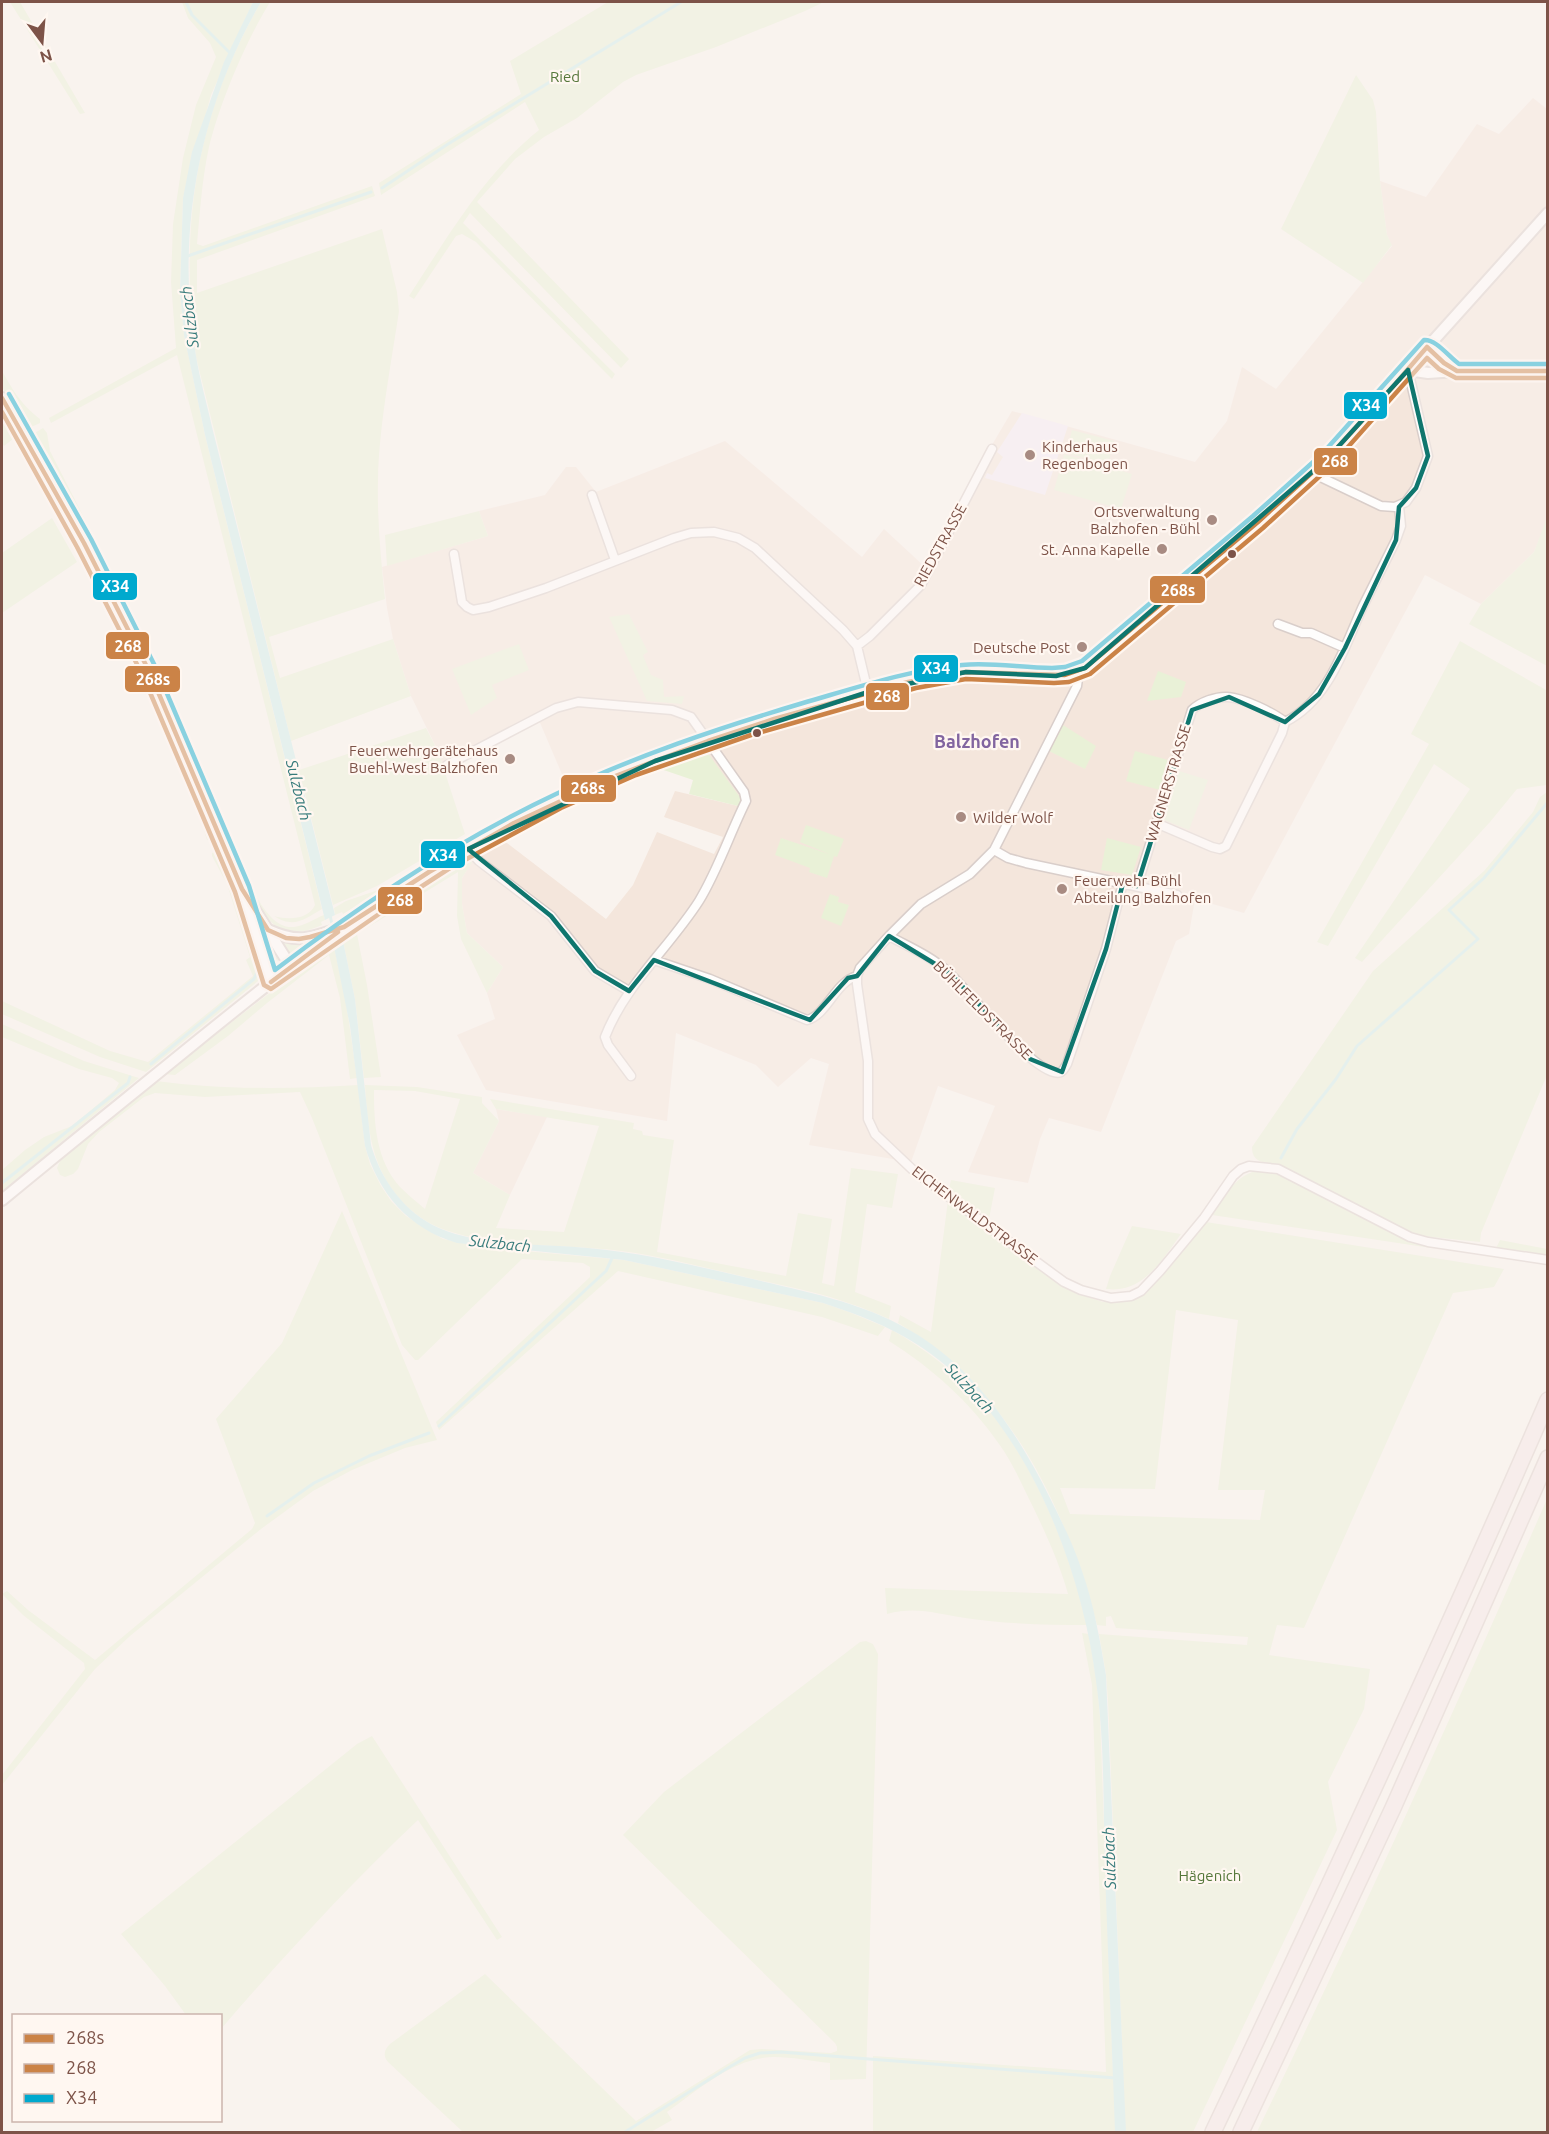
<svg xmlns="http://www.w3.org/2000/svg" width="1549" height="2134" viewBox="0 0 1549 2134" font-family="Ubuntu,sans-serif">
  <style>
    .residential { fill: #f4e6dc }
    .education { fill: #f4ebf5 }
    .green { fill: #e9f1d7; fill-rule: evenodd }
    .water { fill: #cdedec }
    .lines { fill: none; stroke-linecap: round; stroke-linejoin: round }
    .stream { stroke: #cdedec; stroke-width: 3 }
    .minor-casing { stroke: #d9ceca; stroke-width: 11 }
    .tertiary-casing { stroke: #d9ceca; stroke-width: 14 }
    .motorway-casing { stroke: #dbcfca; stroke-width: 18 }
    .minor { stroke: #fefdfc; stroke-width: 8 }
    .tertiary { stroke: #fefdfc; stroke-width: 10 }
    .motorway { stroke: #f3e7e6; stroke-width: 15 }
    .bus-1-casing { stroke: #fff7f1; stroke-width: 9 }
    .bus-2-casing { stroke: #fff7f1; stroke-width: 9 }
    .bus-3-casing { stroke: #fff7f1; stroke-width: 9 }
    .bus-1 { stroke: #cb8347; stroke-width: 4.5 }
    .bus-2 { stroke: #cb8347; stroke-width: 4.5 }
    .bus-3 { stroke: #00a9ce; stroke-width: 4.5 }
    .marked { fill: none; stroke: #0f766e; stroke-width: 4.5; stroke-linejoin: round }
    .poi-dot { fill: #a88b82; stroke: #fff7f1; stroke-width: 2 }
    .bus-dot { fill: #7d5348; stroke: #fff7f1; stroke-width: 2 }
    .labels { text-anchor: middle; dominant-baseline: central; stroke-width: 4.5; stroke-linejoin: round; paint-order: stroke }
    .park-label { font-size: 15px; fill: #55773a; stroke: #fff7f1 }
    .poi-label { font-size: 15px; fill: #7d5348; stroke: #fff7f1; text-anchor: end }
    .street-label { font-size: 15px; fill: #7d5348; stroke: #fff7f1 }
    .water-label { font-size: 16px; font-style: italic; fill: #377b7b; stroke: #fff7f1 }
    .quarter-label { font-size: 18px; font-weight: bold; fill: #8265a0; stroke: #fff7f1 }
    .line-badge { stroke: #fff7f1; stroke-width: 2 }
    .badge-label { font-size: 16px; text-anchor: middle; font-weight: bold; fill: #fff }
  </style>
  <rect width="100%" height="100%" fill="#f9f3ee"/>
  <!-- residential -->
  <path class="residential" d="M1533,98L1547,109L1548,517L1534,552L1481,604L1425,575L1244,913L1195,899L1189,934L1176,941L1101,1132L1049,1118L1040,1139L1028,1183L968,1172L995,1106L938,1086L911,1162L809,1145L829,1064L811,1058L778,1087L756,1065L676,1033L667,1121L486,1090L457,1035L495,1019L487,993L503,967L467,933L462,904V878L472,862L503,840L606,919L633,885L657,832L714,854L723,837L664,817L675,791L738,806L704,748L633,774L573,800L538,718L443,766L438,751L411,696L393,639L387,608L382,567L488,536L479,511L545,495L566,467H576L596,492L725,441L862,557L884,529L925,567L963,494L1012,411L1195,462L1227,421L1242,367L1276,389L1392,246L1387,235L1380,181L1426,197L1477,124L1499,134Z
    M496,1109L547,1117L510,1195L473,1173L499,1121Z"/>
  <!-- education -->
  <path class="education" d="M1022,413L1068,426L1045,495L985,478L987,473L992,475L1003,457L997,452Z"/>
  <!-- green -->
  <path class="green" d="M10,2H20L85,113L80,114Z
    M182,2H253L211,95L183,198L180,292L184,334L205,435L322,909C305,919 294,929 274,916C288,920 308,920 315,905L177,355L51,423L49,418L176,348L171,282L173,224L183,158L196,105L216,57L210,43L188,18Z
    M261,2H270C246,41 220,102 209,147C202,179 200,212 197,244L203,246L372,186L375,196L197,260V293L382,229L397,292L399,311C391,365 379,426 378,480C377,520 381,560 385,599L269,637L280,678L393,639L411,696L291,741L196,357C179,228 195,115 261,2Z
    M608,2H824L805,11L716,47L636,75L623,82L577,118L544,137L515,159L477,202L629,359L621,368L470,213L463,223L615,374L612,379L476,242L462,234L456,236L414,299L409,296C449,235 482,176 539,130L525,102L381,195L379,183L521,94L510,61Z
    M1356,75L1373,100L1376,112L1380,181L1387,235L1392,245L1363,283L1281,229Z
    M2,371C14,392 21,404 40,419V423L29,428L25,426L2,387Z
    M2,405L18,435L4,446L2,443V425L7,422L2,413Z
    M43,428L47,433L50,451L115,578L209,785L226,826L227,836L132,624L85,533L32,437L33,434Z
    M1072,430L1114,441L1108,464L1066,453Z
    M24,444L92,567L138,661L215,834L216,839L213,842L207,840L195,802L117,629L50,502L19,452V445Z
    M1064,454L1132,474L1121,509L1054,490Z
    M479,511L488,536L387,566L385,535Z
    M1547,517V666L1469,624L1481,604L1534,552Z
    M52,518L77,562L2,613V553Z
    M629,614L648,652L643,655L651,675L663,680L664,697L684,696L682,704L647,701L609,617Z
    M1460,641L1546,690L1547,687V785L1517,789L1490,822L1362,962L1355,958L1470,789L1434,764L1328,946L1317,942L1429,744L1411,734Z
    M519,644L529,670L492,685L497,698L471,715L452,669Z
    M1158,671L1186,682L1181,697L1147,701Z
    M1063,725L1096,746L1085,769L1049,751Z
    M426,728L438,751L465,834L377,886L333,905L299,770Z
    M704,748L742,800L738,806L689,794L693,780L652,766Z
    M1135,751L1168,760L1160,790L1126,781Z
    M1176,770L1208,780L1189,830L1164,820L1162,813Z
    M1547,792V1075L1481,1233L1480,1242L1412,1235L1277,1165C1264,1162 1252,1163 1252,1147L1373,971L1484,871L1533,812L1540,797Z
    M806,825L844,839L837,857L834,856L827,878L809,872L810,868L775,855L781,838L829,854L800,842Z
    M1107,838L1141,847L1132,875L1101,870Z
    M464,841L343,914L342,912L335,915L334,908L346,901L378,890Z
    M232,844C245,867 262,930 294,927C304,926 314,919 324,915L325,920L321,922L322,925C284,941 273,930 255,898C246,881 239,864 231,847Z
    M216,851L222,853L263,968L262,975L258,981L146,1072L100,1057L2,1014V1001L110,1051L148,1062L253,976L246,960L250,957L227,884L212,856V853Z
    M463,858H467L473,861L462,878V904L467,933L503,967L487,993L461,939L457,916L458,872L357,934L367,985L381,1077L364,1078L355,999L343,941L349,936L348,934L393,900Z
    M830,894L839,897L838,902L849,905L841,926L821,918Z
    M261,933H264L276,956L278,960L276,962L273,963L270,961Z
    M278,940L287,943H308L289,957Z
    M334,947L345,995L357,1078L350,1079L340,998L329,955L267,1003L228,1036L175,1075L164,1074L326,950L328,951Z
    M2,1024L84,1061L139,1078L2,1191V1170L25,1150L44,1137L72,1126L115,1090L119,1083L112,1078L79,1069L2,1037Z
    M156,1081C225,1090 289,1089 358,1085L365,1146L370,1164L381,1186L391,1201L406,1216L443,1239L482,1247L624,1260L823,1303L849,1312L885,1327L878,1336L822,1317L618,1271L439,1430L436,1422L590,1277V1267L583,1263L522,1259L418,1360H415L402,1345L312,1118L300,1092L205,1097L155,1093L144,1097L99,1132L88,1144L78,1169L73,1174L65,1177L60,1175L57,1168L60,1161Z
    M365,1085L417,1087L482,1097V1103L499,1121L473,1173L510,1195L496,1228L564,1232L599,1126L496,1109L490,1099L634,1123L633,1129L642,1131L643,1135L674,1140L657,1252L786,1276L798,1213L832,1219L822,1283L834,1286L851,1168L898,1174L892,1208L867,1204L855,1292L891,1306L889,1319C877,1314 864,1308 851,1304C816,1291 778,1285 741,1276C702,1267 661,1256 621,1251C563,1243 464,1251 417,1215C373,1181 368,1136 365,1085ZM374,1090L415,1091L460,1099L425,1209C417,1202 408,1195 400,1187C376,1160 374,1124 374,1090Z
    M1261,1170C1285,1174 1303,1185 1325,1197C1361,1216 1396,1237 1436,1246L1431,1248L1212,1215C1225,1196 1236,1173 1261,1170Z
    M951,1180L995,1188L989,1219L949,1189Z
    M948,1200L1040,1270L1073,1292L1103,1302L1128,1301L1149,1289L1171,1266L1206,1222L1504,1269L1494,1287L1453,1293L1304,1628L1277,1625L1269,1655L1370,1669L1364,1709L1328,1782L1337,1830L1193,2132H873V2056L1106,2072L1092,1685L1082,1633L1089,1634L1097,1683L1100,1717L1113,2071L1123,2070L1108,1701L1106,1674L1099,1634L1247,1645L1248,1637L1116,1628L1111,1616L1106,1617V1626L1097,1625C1063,1503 1011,1391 898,1323L900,1315L931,1332ZM1176,1310L1238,1320L1218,1490H1265L1260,1520L1070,1514L1060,1488L1155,1489Z
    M342,1211L437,1440L405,1448L352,1470L313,1491L261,1529L130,1636L95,1669L2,1785V1775L85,1669L84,1663L23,1615L2,1594L7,1591L28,1610L95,1660L252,1529L255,1523L216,1419L282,1343Z
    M1132,1226L1181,1234C1162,1260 1143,1294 1106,1289L1110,1276Z
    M1500,1240L1547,1249V1256L1496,1248Z
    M892,1330C925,1349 957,1373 982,1401C1032,1459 1071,1551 1087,1625C1047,1625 1005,1624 965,1618C935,1614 918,1606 887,1614L885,1588L1068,1594C1060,1565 1047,1536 1034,1509C1023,1487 1013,1463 999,1444C970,1402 932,1368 889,1341Z
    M1547,1499V2132H1257C1358,1923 1454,1712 1547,1499Z
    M866,1641L873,1644L878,1654L866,2079L830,2080V2063C811,2061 792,2057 774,2057C734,2057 698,2090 667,2112L672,2120L651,2132H463L388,2062C382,2055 385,2049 390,2044L485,1974L636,2121L750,2050L762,2049L831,2053L837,2051V2047L835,2043L623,1835L664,1792L860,1642Z
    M372,1736L502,1937L497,1940L418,1820C348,1886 283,1957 221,2029L220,2016L186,2015L165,1986L121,1934L357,1744Z"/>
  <!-- water -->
  <path class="water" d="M253,2H261C199,108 175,235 196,356C200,380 207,404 212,427L335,915L325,920L205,435L184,335L180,292L183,198L192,152L224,62Z
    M343,941L355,999L371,1145C381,1180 405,1213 439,1228C483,1247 541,1243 588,1248C645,1253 701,1267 757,1280C812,1293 869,1304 918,1335C979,1374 1018,1434 1050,1498C1062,1522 1074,1546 1082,1571C1094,1605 1100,1640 1106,1675L1126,2132H1115C1112,2045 1108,1958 1105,1871C1103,1808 1105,1743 1096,1681C1081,1562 1023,1413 918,1345C889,1326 856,1314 823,1303L624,1260L457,1243C409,1229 378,1193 365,1146L350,1026L334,947Z"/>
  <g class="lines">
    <!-- stream -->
    <path class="stream" d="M186,2L192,15L231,54
      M382,188L448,144L681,2
      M185,257L371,192
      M330,915L333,929
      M151,1064L254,979L259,968L223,861
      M1281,1158L1297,1129L1336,1079L1357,1046L1478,939L1449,910L1484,878L1548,802
      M2,1183L128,1083L130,1077
      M439,1426L594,1282L606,1271L613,1256
      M267,1516L314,1483L369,1456L429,1433
      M625,2132L726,2069L745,2058L760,2053L781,2052L856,2058L1116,2078"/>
    <!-- minor casing -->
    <g class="minor-casing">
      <path id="minor" d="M1312,473L1381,506L1395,507L1406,502L1416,488L1428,456L1408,370
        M592,495L615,560
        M454,554L462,602L467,607L473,610L489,607L546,588L674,538L691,533L714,532L738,538L755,548L843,630L857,646
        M1278,624L1302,633H1311L1345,648
        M1079,671L1077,686L994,850L970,874L921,904L889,936L860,968L857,976V984L868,1061V1119L875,1134L914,1171L1034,1260L1064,1282L1081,1290L1111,1298L1131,1296L1141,1291L1160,1271L1204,1218L1233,1176L1241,1169L1249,1166L1278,1169L1410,1237L1428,1242L1548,1260
        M868,692L857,646L870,636L921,585L992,449
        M447,765L556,708L578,702L672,710L691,717L744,792L746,801C730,833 718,870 699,901C669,948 625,985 605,1037L608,1045L631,1076
        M1156,823L1212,847L1220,849L1226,846L1282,733L1285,722C1329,700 1344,648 1363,606C1374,584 1385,562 1396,540L1401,526L1399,506
        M468,849L479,861L551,916L595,971L629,991
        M994,850L1008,858L1026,863L1177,895
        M1137,886L1192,710C1200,702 1217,696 1228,697C1243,698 1274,713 1285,722
        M889,936C909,947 931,956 948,972C966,987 1039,1082 1061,1072C1064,1070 1065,1067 1067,1064L1106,949L1123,883
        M654,960L710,979L807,1020C827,1015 835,982 857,976"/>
    </g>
    <!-- tertiary casing -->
    <g class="tertiary-casing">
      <path id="tertiary" d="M1427,347L1444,363L1457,371
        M1408,370L1428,373L1457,371H1548
        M2,398L84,543L150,673L209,808L242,889L271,982
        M248,899L291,967
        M268,930C297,943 307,939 335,930
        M2,1200C66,1147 131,1095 196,1042C259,991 322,940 391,896C496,828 604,777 722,736C759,724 797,713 835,702C883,688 932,672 982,672C1019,671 1059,684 1092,664L1258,522L1327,459L1548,213"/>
    </g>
    <!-- motorway casing -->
    <g class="motorway-casing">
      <path id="motorway" d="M1213,2132C1328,1890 1441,1646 1548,1400
        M1241,2132L1393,1808L1548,1458"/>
    </g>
    <!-- minor -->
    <use href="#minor" class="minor"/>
    <!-- tertiary -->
    <use href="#tertiary" class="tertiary"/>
    <!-- motorway -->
    <use href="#motorway" class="motorway"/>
    <!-- bus-1 casing -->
    <g class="bus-1-casing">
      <path id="bus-1" d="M1396,383L1427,347L1444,363L1457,371H1548
        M2,398L84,543L150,673L242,889L268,930L286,938L299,939L310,937L344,927L429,872L514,823L610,778L708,741L774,719L908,682L966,672L1065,675L1085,668L1258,522L1327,459L1408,370
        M271,982L338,932"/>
    </g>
    <!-- bus-2 casing -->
    <g class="bus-2-casing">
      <path id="bus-2" d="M2,412L77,547L143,676L235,892L264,985L271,989L379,914L450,868L561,808L636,775L751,735L916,688L966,679L1054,683L1069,682L1090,674L1263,528L1332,465L1427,358L1439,369L1456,378H1548"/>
    </g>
    <!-- bus-3 casing -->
    <g class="bus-3-casing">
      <path id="bus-3" d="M9,394L91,539L157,670L249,886L275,970C363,903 456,841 556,794C635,756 719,728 803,703C855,688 908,670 962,665C992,662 1022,668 1052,668L1065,667L1082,661L1253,516L1322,454L1424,340C1436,339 1449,357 1459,364H1548"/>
    </g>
    <!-- bus-1 -->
    <use href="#bus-1" class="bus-1"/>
    <!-- bus-2 -->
    <use href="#bus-2" class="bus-2"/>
    <!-- bus-3 -->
    <use href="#bus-3" class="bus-3"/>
  </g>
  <!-- marked area -->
  <path d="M0 0H1549V2134H0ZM1408,370L1428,456L1416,488L1399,507L1396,540L1345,648L1319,694L1285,722L1229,697L1192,710L1137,886L1123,883L1106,949L1062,1072L1030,1059L950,973L889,936L857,976L848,978L810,1020L654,960L629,991L595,971L551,916L468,849L655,761L868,692L966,672L1056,676L1085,668L1327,459Z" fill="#f9f3ee" fill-opacity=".55" fill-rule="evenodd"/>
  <path class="marked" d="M1408,370L1428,456L1416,488L1399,507L1396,540L1345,648L1319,694L1285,722L1229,697L1192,710L1137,886L1123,883L1106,949L1062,1072L1030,1059L950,973L889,936L857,976L848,978L810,1020L654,960L629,991L595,971L551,916L468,849L655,761L868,692L966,672L1056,676L1085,668L1327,459Z"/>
  <!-- markers -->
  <g class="poi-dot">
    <circle cx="1030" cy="455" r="6"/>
    <circle cx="1212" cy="520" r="6"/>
    <circle cx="1162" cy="549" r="6"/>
    <circle cx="1082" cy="647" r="6"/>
    <circle cx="510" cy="759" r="6"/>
    <circle cx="961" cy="817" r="6"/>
    <circle cx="1062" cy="889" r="6"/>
  </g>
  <g class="bus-dot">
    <circle cx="1232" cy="554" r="5"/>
    <circle cx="757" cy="733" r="5"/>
  </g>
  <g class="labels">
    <!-- park labels -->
    <g class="park-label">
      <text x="565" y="76">Ried</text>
      <text x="1210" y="1875">Hägenich</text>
    </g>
    <!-- poi labels -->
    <g class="poi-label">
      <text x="1042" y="446" text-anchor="start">Kinderhaus<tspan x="1042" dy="17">Regenbogen</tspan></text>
      <text x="1200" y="511">Ortsverwaltung<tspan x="1200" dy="17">Balzhofen - Bühl</tspan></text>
      <text x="1150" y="549">St. Anna Kapelle</text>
      <text x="1070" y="647">Deutsche Post</text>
      <text x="498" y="750">Feuerwehrgerätehaus<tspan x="498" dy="17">Buehl-West Balzhofen</tspan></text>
      <text x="973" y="817" text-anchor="start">Wilder Wolf</text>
      <text x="1074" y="880" text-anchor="start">Feuerwehr Bühl<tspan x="1074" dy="17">Abteilung Balzhofen</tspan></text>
    </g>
    <!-- street labels -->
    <g class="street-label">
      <text transform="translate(940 545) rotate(-61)">RIEDSTRASSE</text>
      <text transform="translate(1168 783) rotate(-73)">WAGNERSTRASSE</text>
      <text transform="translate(983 1010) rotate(45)">BÜHLFELDSTRASSE</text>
      <text transform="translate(975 1215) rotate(37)">EICHENWALDSTRASSE</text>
    </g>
    <!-- water labels -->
    <g class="water-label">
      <text transform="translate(189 317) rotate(-97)">Sulzbach</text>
      <text transform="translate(299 790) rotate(76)">Sulzbach</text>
      <text transform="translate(500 1243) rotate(6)">Sulzbach</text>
      <text transform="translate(970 1388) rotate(47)">Sulzbach</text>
      <text transform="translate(1109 1858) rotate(-92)">Sulzbach</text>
    </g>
    <!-- quarter labels -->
    <g class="quarter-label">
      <text x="977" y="741">Balzhofen</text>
    </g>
  </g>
  <g class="line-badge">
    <rect x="1343" y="391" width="45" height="29" rx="6" fill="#00a9ce"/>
    <rect x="1313" y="447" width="45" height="29" rx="6" fill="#cb8347"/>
    <rect x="92" y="572" width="46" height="29" rx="6" fill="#00a9ce"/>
    <rect x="1149" y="575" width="57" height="29" rx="6" fill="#cb8347"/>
    <rect x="105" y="631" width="45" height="29" rx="6" fill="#cb8347"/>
    <rect x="913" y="654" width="46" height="29" rx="6" fill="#00a9ce"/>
    <rect x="124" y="665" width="57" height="28" rx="6" fill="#cb8347"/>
    <rect x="865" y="682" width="45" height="29" rx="6" fill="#cb8347"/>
    <rect x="560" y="774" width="57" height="29" rx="6" fill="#cb8347"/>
    <rect x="420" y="840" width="46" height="29" rx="6" fill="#00a9ce"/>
    <rect x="377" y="886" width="46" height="29" rx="6" fill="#cb8347"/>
  </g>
  <g class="badge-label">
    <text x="1366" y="411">X34</text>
    <text x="1335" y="467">268</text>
    <text x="115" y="592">X34</text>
    <text x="1178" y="596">268s</text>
    <text x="128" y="652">268</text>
    <text x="936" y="674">X34</text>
    <text x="153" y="685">268s</text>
    <text x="887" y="702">268</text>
    <text x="588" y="794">268s</text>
    <text x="443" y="861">X34</text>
    <text x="400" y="906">268</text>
  </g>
  <!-- border -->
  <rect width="1549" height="2134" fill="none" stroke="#7d5348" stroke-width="6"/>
  <!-- legend -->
  <rect x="12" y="2014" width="210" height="108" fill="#fff7f1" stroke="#cbb5ad" stroke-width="1.5"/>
  <rect x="24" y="2034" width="30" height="9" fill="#cb8347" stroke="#cbb5ad" stroke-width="1.5"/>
  <text x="66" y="2044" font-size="18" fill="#7d5348">268s</text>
  <rect x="24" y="2064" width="30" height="9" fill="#cb8347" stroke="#cbb5ad" stroke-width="1.5"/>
  <text x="66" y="2074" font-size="18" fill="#7d5348">268</text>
  <rect x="24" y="2094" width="30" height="9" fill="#00a9ce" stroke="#cbb5ad" stroke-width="1.5"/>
  <text x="66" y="2104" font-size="18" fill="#7d5348">X34</text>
  <!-- north arrow -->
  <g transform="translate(42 42) rotate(164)" stroke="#fff7f1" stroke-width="4.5" paint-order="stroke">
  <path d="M0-4.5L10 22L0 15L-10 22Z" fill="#7d5348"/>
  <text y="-9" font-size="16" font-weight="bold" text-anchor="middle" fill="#7d5348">N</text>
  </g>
</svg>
